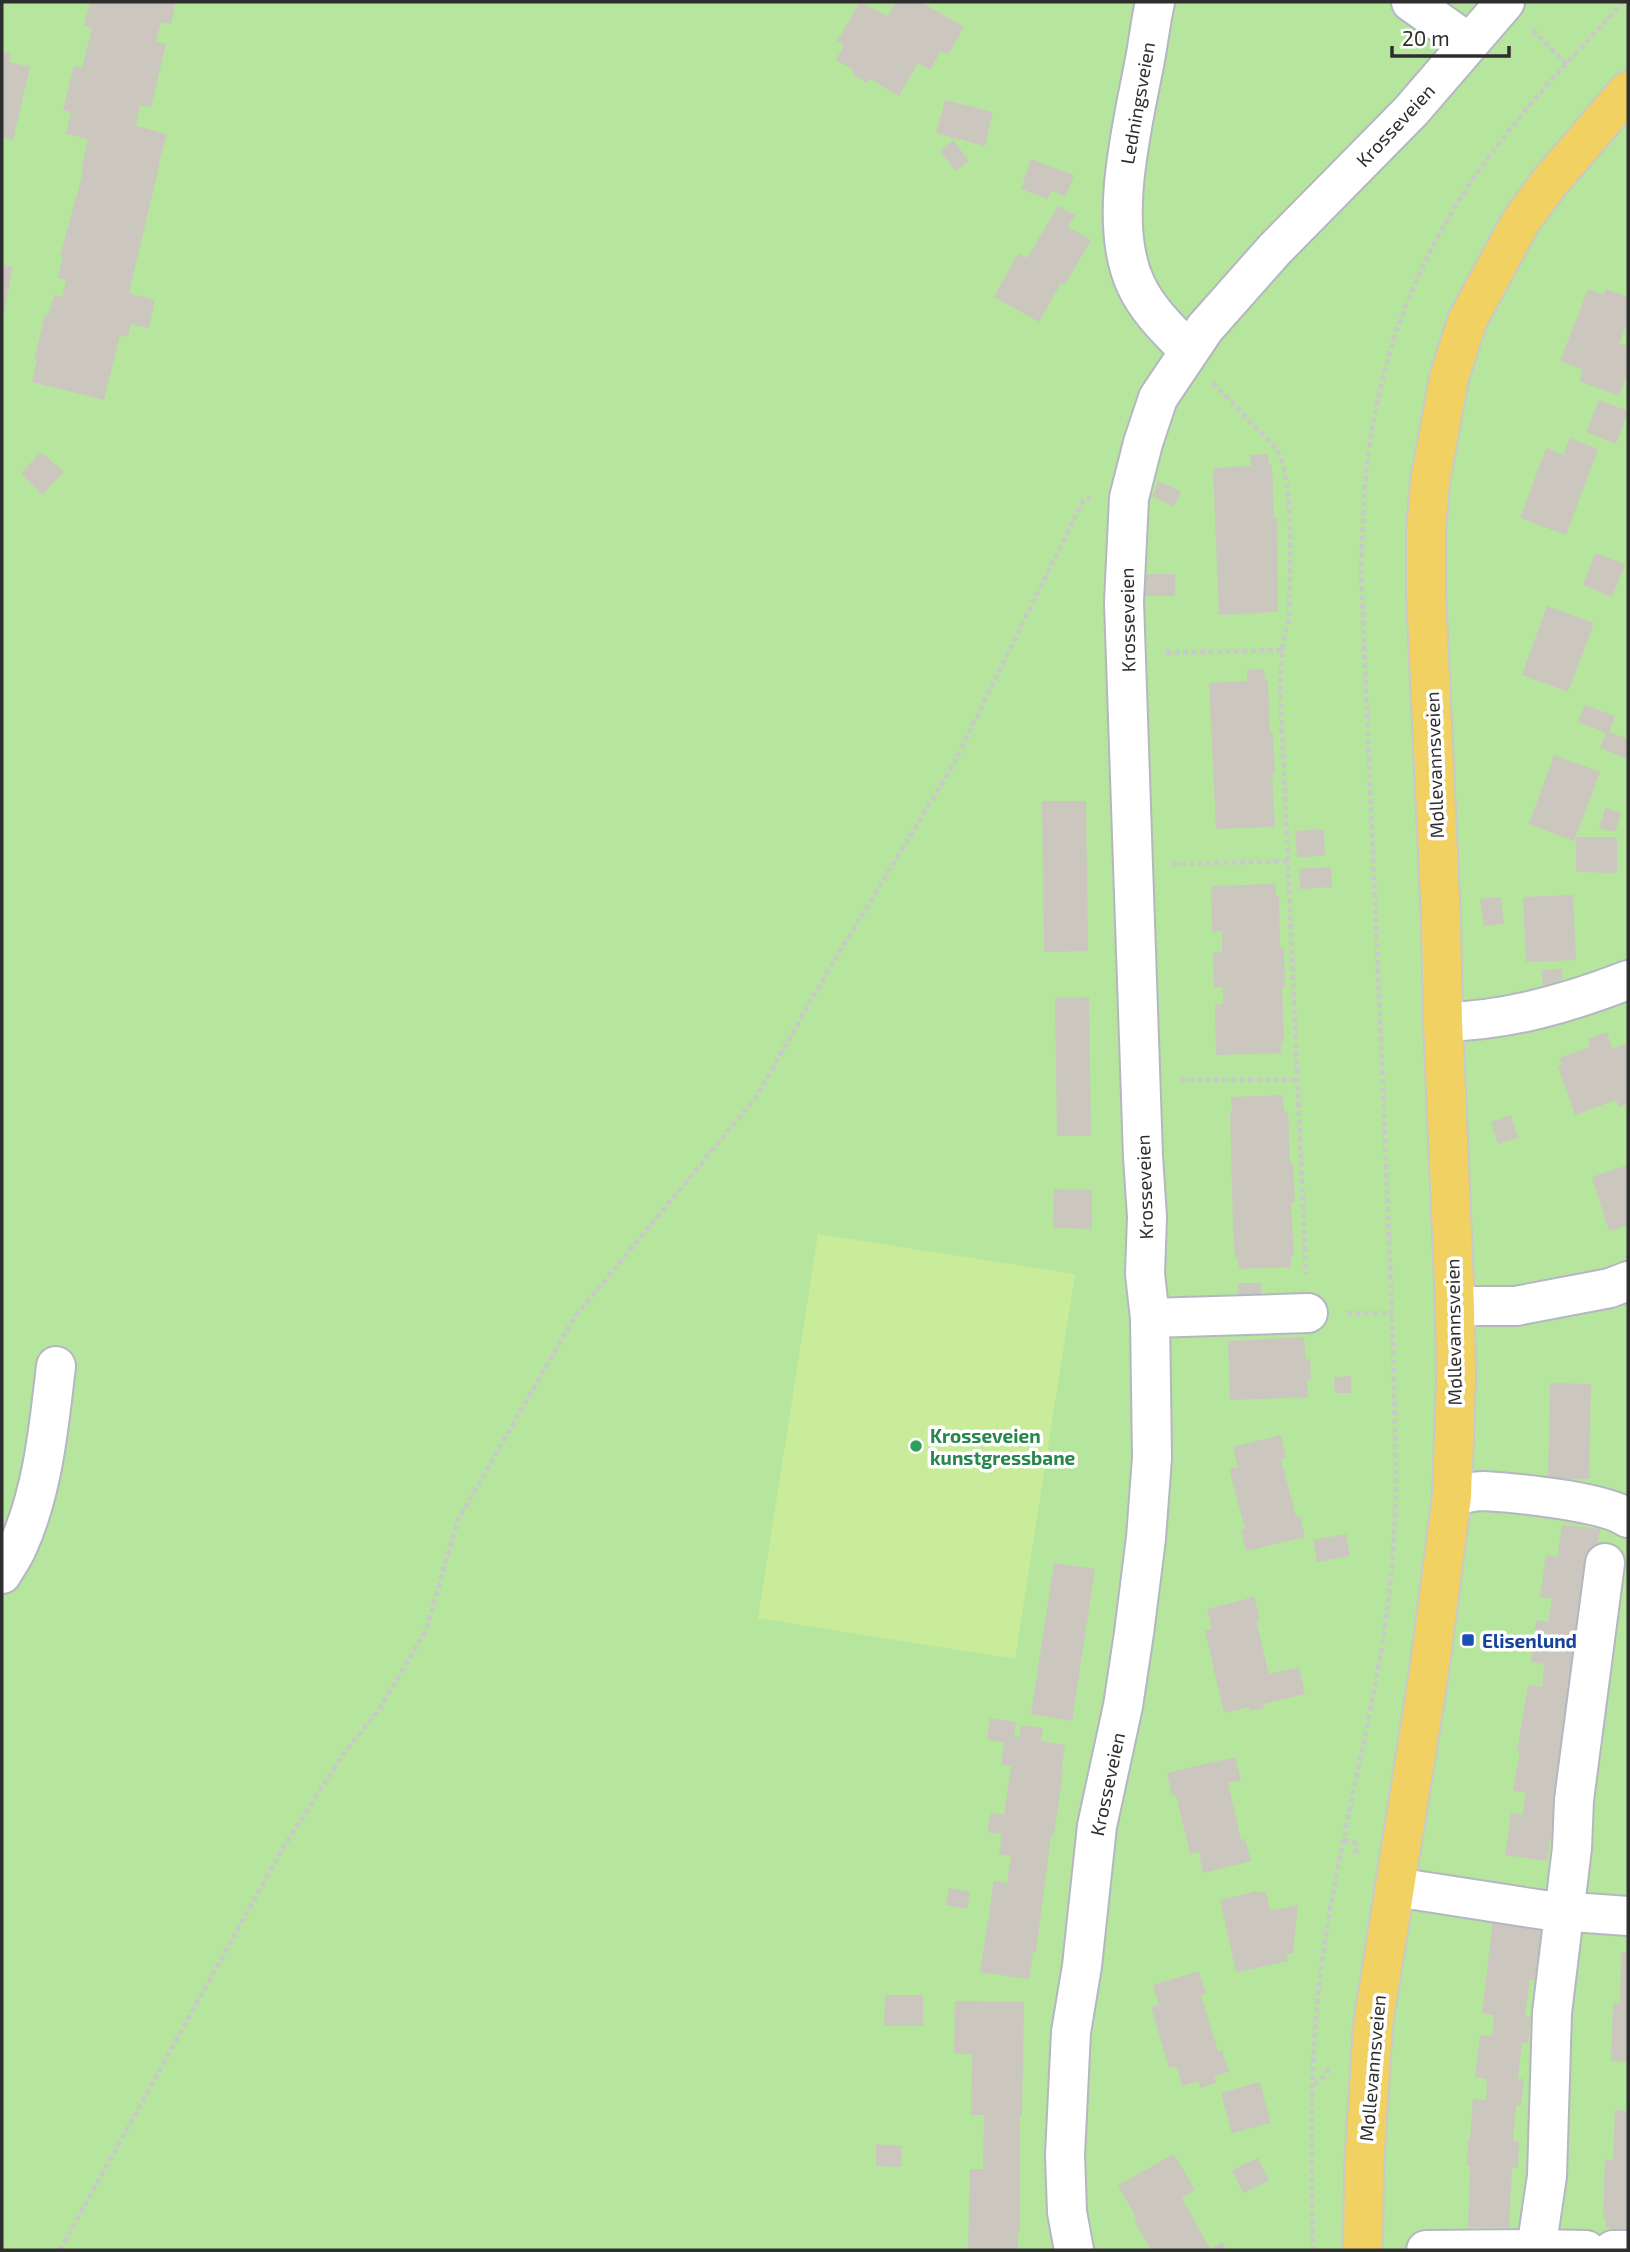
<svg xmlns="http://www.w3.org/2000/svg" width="1630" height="2252" viewBox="0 0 1630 2252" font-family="'Exo 2',sans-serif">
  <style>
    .green { fill: #b6e59e }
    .pitch { fill: #c9ec9a }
    .building { fill: #cbc7bf }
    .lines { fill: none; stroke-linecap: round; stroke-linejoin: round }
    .minor-casing { stroke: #b4b7c1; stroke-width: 42 }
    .major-casing { stroke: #c9c9c9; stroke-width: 42 }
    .path { stroke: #c9c9c9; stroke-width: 4.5; stroke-dasharray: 5 3.5; stroke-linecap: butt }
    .minor { stroke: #fff; stroke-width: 38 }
    .major { stroke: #f2d163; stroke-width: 38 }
    .leisure-dot { fill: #2e9e5b; stroke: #fff; stroke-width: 2.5 }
    .transit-dot { fill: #1a4fb4; stroke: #fff; stroke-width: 2.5 }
    .labels { text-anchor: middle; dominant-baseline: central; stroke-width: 7; stroke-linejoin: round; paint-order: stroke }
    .street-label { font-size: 19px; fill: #2e2e2e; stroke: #fff }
    .leisure-label { font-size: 19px; font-weight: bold; fill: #27864d; stroke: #fff; text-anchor: start }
    .transit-label { font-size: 19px; font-weight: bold; fill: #164399; stroke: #fff; text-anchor: start }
  </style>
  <rect width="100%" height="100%" fill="#efe9e1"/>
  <!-- green -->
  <path class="green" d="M2,2H1628V2250H2Z"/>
  <!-- pitch -->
  <path class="pitch" d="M818,1234L1075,1274L1015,1659L758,1618Z"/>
  <!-- building -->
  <path class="building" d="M90,2H176L171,24L161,22L156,42L166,44L151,107L140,105L136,126L167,134L158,166H159L129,293L155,300L149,328L131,324L128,337L120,335L104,400L32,382L37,360H34L45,315L48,316L54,295L62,297L66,280L58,278L63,257L60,256L83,172L81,171L88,139L66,134L71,112L63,110L74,66L82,68L92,28L84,26Z
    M860,2L887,16L896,2H921L964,27L948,55L941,51L930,70L918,63L899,96L870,79L867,83L852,74L854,70L836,60L844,45L837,41Z
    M2,51L11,54L9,62L30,67L13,140L2,138Z
    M945,100L993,112L985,146L936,133Z
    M953,140L969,161L956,171L940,151Z
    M1031,159L1074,175L1066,196L1051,191L1048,199L1021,189Z
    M1058,206L1075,215L1068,227L1091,240L1065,285L1061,283L1039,322L994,297L1018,253L1027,258Z
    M2,264L13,267L3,317L2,316Z
    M1588,289L1603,295L1606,289L1628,297V325L1627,324L1619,343L1628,346V372L1619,396L1579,381L1583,369L1560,361Z
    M1599,400L1628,411L1616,444L1586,432Z
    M1570,438L1598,449L1566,535L1520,518L1546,448L1563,455Z
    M41,452L64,472L42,495L21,473Z
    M1268,454L1269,465H1272L1274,518H1277L1278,612L1219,615L1213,468L1251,466L1250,455Z
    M1159,481L1181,491L1174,507L1152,496Z
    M1595,553L1625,564L1612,597L1583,585Z
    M1145,574H1175V596H1145Z
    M1547,606L1594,623L1568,692L1522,675Z
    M1264,669L1265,680H1268L1270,733H1273L1275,773H1272L1275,827L1216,829L1209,683L1247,681V670Z
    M1585,705L1615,716L1609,732L1628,739V759L1600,748L1606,733L1578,722Z
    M1554,755L1600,772L1574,841L1529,824Z
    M1042,801H1086L1088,951L1044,952Z
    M1605,808L1621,813L1615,832L1599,828Z
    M1324,829L1325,856L1297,857L1295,831Z
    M1576,837H1617V873L1576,872Z
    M1331,867L1332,887L1300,889L1299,869Z
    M1276,884V896H1279L1280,947H1284L1285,987H1282L1284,1041L1281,1042V1053L1216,1055L1215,1005L1223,1004V987L1214,988L1213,952H1222V931L1212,932L1211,886Z
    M1573,895L1576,960L1526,962L1523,897Z
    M1501,897L1504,924L1484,926L1480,899Z
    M1562,969L1563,990L1543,991L1542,970Z
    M1089,997L1091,1136H1057L1055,998Z
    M1607,1032L1612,1049L1628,1043V1104L1619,1107L1616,1100L1575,1115L1558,1067L1562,1065L1559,1058L1590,1047L1587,1039Z
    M1283,1095L1284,1111H1288L1290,1163H1293L1295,1202L1291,1203L1294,1255L1291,1256V1267L1239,1269L1238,1258H1235L1233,1224L1230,1113H1232L1231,1097Z
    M1511,1115L1518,1138L1498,1144L1491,1122Z
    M1628,1165V1225L1609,1231L1592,1177Z
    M1054,1189L1092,1190V1229L1053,1228Z
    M1238,1283H1261V1301H1238Z
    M1304,1337L1306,1359H1310L1311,1379H1307L1308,1397L1230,1400L1228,1341Z
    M1351,1376V1393H1335L1334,1377Z
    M1550,1383L1591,1384L1589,1479L1548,1478Z
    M1281,1435L1286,1458L1281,1459L1296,1517L1300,1516L1305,1537L1246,1551L1241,1530L1245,1529L1229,1469L1238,1467L1233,1447Z
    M1562,1525L1600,1529L1559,1822H1553L1547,1861L1505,1855L1511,1813L1523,1815L1525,1792L1513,1791L1520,1751H1517L1528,1685L1542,1687L1544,1664L1531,1662L1536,1620L1548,1622L1552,1599L1540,1597L1546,1555L1557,1557Z
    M1346,1534L1350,1556L1317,1562L1313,1540Z
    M1054,1563L1095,1569L1072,1721L1031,1714Z
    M1254,1597L1260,1620L1256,1621L1269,1674L1299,1667L1305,1694L1263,1704L1264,1708L1250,1711L1249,1707L1224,1713L1205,1631L1212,1629L1207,1609Z
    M990,1718L1016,1722L1014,1737H1019L1021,1725L1043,1728L1041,1741L1065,1745L1061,1772H1063L1054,1835H1051L1036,1952H1033L1029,1979L980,1972L994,1881L1007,1883L1011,1856L999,1854L1002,1834L987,1832L991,1813L1004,1815L1011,1766L1001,1764L1004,1742L987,1740Z
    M1235,1757L1241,1780L1228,1783L1241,1840L1245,1839L1251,1861L1203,1873L1199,1852L1190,1854L1176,1795L1172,1796L1167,1773Z
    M949,1888L970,1892L967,1909L946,1905Z
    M1258,1891L1259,1893L1266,1892L1270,1911L1298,1905L1293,1953L1287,1954L1288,1961L1236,1972L1220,1900Z
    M1493,1919L1543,1926L1535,1980H1530L1525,2016L1531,2017L1528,2043H1522L1518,2079H1524L1521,2106L1516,2105L1513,2141L1519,2142L1518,2168H1512L1509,2227H1468L1470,2166H1467L1468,2139H1470L1473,2099L1486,2100L1487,2079L1475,2077L1480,2035L1492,2036L1494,2015L1482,2013Z
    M1621,1952H1628V2062L1611,2061L1613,2003H1620Z
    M1199,1971L1206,1994L1201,1995L1218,2051L1222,2050L1229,2072L1214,2076L1216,2083L1200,2088L1198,2081L1182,2086L1177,2066L1169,2068L1151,2007L1159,2005L1153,1985Z
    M885,1995H923V2026H884Z
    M955,2001L1024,2002L1022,2116H1020V2233L1018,2234V2250H968L970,2169H983L984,2115H971L972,2054H954Z
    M1260,2082L1271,2123L1232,2133L1221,2093Z
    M1615,2110L1628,2111V2230L1606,2228V2219L1603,2218L1605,2159L1613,2160Z
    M876,2144L902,2146L901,2167L876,2166Z
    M1174,2154L1195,2190L1182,2198L1210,2249L1222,2242L1227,2250H1151L1134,2221L1137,2219L1118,2185Z
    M1258,2158L1269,2181L1243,2193L1232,2170Z"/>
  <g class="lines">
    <!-- minor casing -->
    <g class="minor-casing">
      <path id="minor" d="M1155,2C1150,24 1148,47 1143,70C1131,132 1108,226 1136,285C1148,311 1170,331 1189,351
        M1411,2L1469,43
        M1443,1022C1507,1021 1569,1003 1628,980
        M1455,1306H1516L1610,1288L1628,1281
        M1150,1318L1308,1313
        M1452,1496C1462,1494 1474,1491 1484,1491C1517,1493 1602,1501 1628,1518
        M2,1574C7,1565 14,1556 18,1546C43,1491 49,1426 56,1366
        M1395,1887L1544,1910L1628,1916
        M1074,2250L1067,2212L1065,2155L1071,2032L1082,1966L1097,1826L1123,1706L1134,1633L1146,1538L1152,1458L1150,1318L1145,1274L1147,1217L1143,1156L1124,602L1129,498L1143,443L1158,398L1205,328L1275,249L1411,111L1505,2
        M1426,2250L1536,2249L1586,2250
        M1536,2250L1547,2176L1552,2013L1572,1848L1574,1800L1605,1563
        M1613,2250H1628"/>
    </g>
    <!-- major casing -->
    <g class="major-casing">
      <path id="major" d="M1363,2250L1364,2168L1373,2025L1429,1672L1452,1496L1456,1379L1455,1306L1443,1022L1441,920L1426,593V531L1430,482L1449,378L1467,321L1521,221L1549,183L1628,91"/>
    </g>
    <!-- path -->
    <path class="path" d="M1533,30L1567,65
      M1213,383L1276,448C1296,484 1289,576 1289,619L1284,636L1280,683L1306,1274
      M1166,653L1283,650
      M1172,864L1288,861
      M1180,1080H1298
      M1347,1313H1392
      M1344,1840L1355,1843L1357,1853
      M1314,2084L1327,2074L1328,2068
      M60,2250L281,1851L344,1753L379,1710L426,1630L458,1520L574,1318L757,1096L822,981L952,767L1083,501L1090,497
      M1313,2250C1311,2155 1309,2057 1322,1962C1341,1819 1386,1681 1394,1536C1397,1485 1395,1434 1394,1384C1392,1310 1389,1237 1386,1163C1378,965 1369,768 1361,570C1363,528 1363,485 1370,443C1389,313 1440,213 1524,112C1555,74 1590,39 1623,2"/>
    <!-- minor -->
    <use href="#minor" class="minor"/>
    <!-- major -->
    <use href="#major" class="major"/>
  </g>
  <!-- markers -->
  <circle class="leisure-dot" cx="916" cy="1446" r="7"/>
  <rect class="transit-dot" x="1461" y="1633" width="14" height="14" rx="3.5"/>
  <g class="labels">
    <!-- street labels -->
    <g class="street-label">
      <text transform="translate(1137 103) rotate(-80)">Ledningsveien</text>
      <text transform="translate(1395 125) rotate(-47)">Krosseveien</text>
      <text transform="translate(1127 620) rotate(-91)">Krosseveien</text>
      <text transform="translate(1434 765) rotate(-92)">Møllevannsveien</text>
      <text transform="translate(1144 1187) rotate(-92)">Krosseveien</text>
      <text transform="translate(1453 1332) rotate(-91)">Møllevannsveien</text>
      <text transform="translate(1107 1784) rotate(-78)">Krosseveien</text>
      <text transform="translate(1372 2068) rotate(-85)">Møllevannsveien</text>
    </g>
    <!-- leisure labels -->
    <g class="leisure-label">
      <text x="930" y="1435">Krosseveien<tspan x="930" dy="22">kunstgressbane</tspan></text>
    </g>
    <!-- transit labels -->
    <g class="transit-label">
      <text x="1482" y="1640">Elisenlund</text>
    </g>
  </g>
  <!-- border -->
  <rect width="1630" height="2252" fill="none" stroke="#2e2e2e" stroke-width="7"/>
  <!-- scale -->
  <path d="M1392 46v10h117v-10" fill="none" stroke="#2e2e2e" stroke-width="3.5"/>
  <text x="1402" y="46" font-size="21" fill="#2e2e2e" stroke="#ffffff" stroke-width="5" paint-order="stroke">20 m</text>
</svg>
